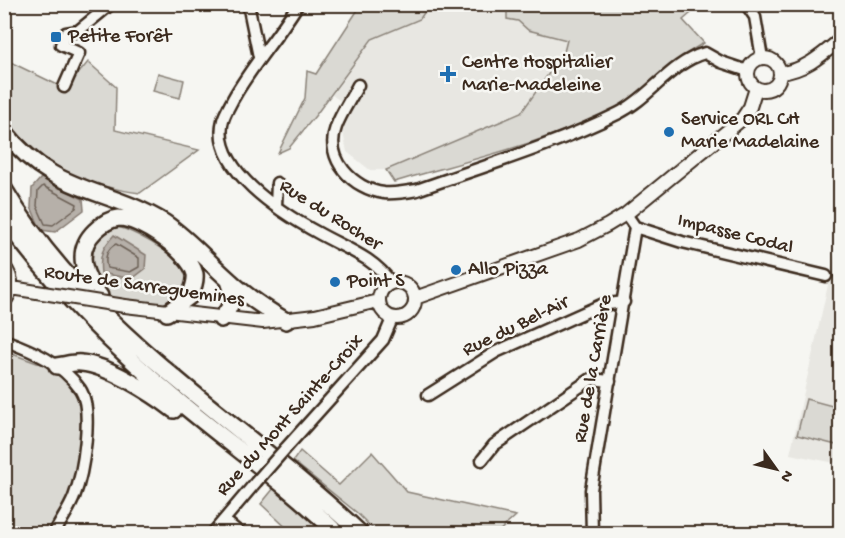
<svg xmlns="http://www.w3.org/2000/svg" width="845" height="538" viewBox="0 0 845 538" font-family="'Gochi Hand',sans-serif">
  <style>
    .built { fill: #e8e7e2 }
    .green { fill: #dad9d3; stroke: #8a8278; stroke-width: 1.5 }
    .water { fill: #b6b0a9; stroke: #857a71; stroke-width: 1.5 }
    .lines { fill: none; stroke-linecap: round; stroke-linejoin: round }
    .shore { stroke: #6c6056; stroke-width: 1.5 }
    .minor-casing { stroke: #3b2a1e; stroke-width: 15 }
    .major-casing { stroke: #3b2a1e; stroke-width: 16 }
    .highway-casing { stroke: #3b2a1e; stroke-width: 20 }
    .minor { stroke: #f6f6f2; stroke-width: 10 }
    .major { stroke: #f6f6f2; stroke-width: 12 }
    .highway { stroke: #f6f6f2; stroke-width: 15 }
    .minor-bridge-casing { stroke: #3b2a1e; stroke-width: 15; stroke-linecap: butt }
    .major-bridge-casing { stroke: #3b2a1e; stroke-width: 16; stroke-linecap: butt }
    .minor-bridge { stroke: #f6f6f2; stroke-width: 10 }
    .major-bridge { stroke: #f6f6f2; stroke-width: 12 }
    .poi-dot { fill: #1f6fb2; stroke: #f6f6f2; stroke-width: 2 }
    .labels { text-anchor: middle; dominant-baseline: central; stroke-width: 5; stroke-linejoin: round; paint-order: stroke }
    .poi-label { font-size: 20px; fill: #3b2a1e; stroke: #f6f6f2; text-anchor: start }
    .street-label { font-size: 20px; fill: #3b2a1e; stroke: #f6f6f2 }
  </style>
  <rect width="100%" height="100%" fill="#f6f6f2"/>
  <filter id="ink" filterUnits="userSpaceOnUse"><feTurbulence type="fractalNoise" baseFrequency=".0167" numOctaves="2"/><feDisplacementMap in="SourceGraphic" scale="12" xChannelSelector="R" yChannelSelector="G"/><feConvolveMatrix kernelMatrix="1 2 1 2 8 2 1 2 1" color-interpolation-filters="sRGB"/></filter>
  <g filter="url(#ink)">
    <!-- built -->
    <path class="built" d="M429,5H507V19L518,21L528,30L567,40L564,52L521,113L386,170H370L347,152L343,132L352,109L332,95L373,39L420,19Z
      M839,236H840V464L790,454Z"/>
    <!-- green -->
    <path class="green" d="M694,4L697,8L683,20L704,43C671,60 646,92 615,108C547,143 468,160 394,182L386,170L521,113L564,52L567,40L528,30L518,21L507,19V5Z
      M361,5H429L420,19L372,39L315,116L289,148L278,153L305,98L307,71L316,74Z
      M4,59L66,89L88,62L116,87L115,130L199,150L140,193C79,185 44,166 5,119Z
      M158,73L184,80L180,98L153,91Z
      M118,227C137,232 199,264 186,289C183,295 174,301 169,306L114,300L94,281C90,257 90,235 118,227Z
      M4,351L37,363L57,366L81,390L87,409L75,487L52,533H5Z
      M806,399L840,408V446L797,435Z
      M300,451L339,485L372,452L407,492L516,516L497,533H377L356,512L293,461Z
      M274,488L324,533H292L261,504Z"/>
    <!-- water -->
    <path class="water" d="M41,178L83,199L84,210L55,232L41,230L31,207L32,188Z
      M114,235L146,255L145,269L132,279L101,273C99,256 102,248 114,235Z"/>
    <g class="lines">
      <!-- shore -->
      <path class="shore" d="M43,186L77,204L76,208L53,225L45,224L37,206L38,191Z
        M116,244L139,258V267L130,272L107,268C104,258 107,248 116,244Z"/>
      <!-- minor casing -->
      <g class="minor-casing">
        <path id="minor" d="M248,4L259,57
          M298,4C278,37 252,65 233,99C230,105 225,113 223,120C210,169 283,214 320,234C345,248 375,258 391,283
          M746,4L755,17L762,58
          M358,85C351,99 341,113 336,127C324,159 353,189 384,193C395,194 406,192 417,190C484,166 555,145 619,113C651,97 670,63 705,53L721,62L748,71
          M64,87L79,53L61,45L66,33L78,31L111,4
          M276,206L277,183
          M635,227L682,242L826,276
          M4,340C33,351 62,363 80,389C94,410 83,474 74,497C69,510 60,522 54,534
          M428,395L496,352L601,305L624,302
          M285,449L383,340L392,319
          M482,460L494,445L591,379L610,381
          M224,520L241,534
          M212,534L256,482
          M592,534L591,490L635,227L626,214"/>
      </g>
      <!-- major casing -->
      <g class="major-casing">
        <path id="major" d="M748 74a16 16 0 1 1 32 0a16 16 0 1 1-32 0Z
          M780,73C804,71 822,55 840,40
          M4,266C13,278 14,290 4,302
          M379 300a18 18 0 1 1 36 0a18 18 0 1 1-36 0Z
          M12,288L43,293
          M415,298L579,240L608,225L626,214L742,119L750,107L756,88
          M125,306L263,322L315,316L378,301"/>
      </g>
      <!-- highway casing -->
      <g class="highway-casing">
        <path id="highway" d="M4,131C54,195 105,186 165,223C189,239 208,262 230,281C247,297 266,309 286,321
          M4,189C89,334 242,421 361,534
          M4,218C52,284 108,342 170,394C225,441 286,483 338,534
          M100,296C84,277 74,251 95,231C101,225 110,219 119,218C140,218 190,252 195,274C196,281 193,289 190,296L167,313
          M221,319C232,306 236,297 229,281
          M57,366C65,365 74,362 81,363C108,365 153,394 174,410"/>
      </g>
      <!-- minor -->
      <use href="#minor" class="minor"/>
      <!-- major -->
      <use href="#major" class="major"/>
      <!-- highway -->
      <use href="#highway" class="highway"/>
      <!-- minor-bridge casing -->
      <g class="minor-bridge-casing">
        <path id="minor-bridge" d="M256,482L285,449"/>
      </g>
      <!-- major-bridge casing -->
      <g class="major-bridge-casing">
        <path id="major-bridge" d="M43,293L125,306"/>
      </g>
      <!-- minor-bridge -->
      <use href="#minor-bridge" class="minor-bridge"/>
      <!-- major-bridge -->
      <use href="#major-bridge" class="major-bridge"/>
    </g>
  </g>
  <!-- markers -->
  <g class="poi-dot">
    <rect x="50" y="31" width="12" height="12" rx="3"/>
    <path d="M445 65h6v6h6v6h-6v6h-6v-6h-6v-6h6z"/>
    <circle cx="669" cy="132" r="6"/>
    <circle cx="456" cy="270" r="6"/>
    <circle cx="335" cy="282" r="6"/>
  </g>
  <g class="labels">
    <!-- poi labels -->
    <g class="poi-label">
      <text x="68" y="37">Petite Forêt</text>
      <text x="462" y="63">Centre Hospitalier<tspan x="462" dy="23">Marie-Madeleine</tspan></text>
      <text x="681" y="120">Service ORL CH<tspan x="681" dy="23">Marie Madelaine</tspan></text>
      <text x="468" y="270">Allo Pizza</text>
      <text x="347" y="282">Point S</text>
    </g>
    <!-- street labels -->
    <g class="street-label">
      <text transform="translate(330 216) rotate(32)">Rue du Rocher</text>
      <text transform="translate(735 235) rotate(14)">Impasse Codal</text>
      <text transform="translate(144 287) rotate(8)">Route de Sarreguemines</text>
      <text transform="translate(516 327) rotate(-26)">Rue du Bel-Air</text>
      <text transform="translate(594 369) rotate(-80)">Rue de la Carrière</text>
      <text transform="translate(291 416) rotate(-48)">Rue du Mont Sainte-Croix</text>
    </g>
  </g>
  <!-- margin -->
  <rect width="845" height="538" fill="none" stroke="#f6f6f2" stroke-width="24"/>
  <rect x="12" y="12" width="821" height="514" fill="none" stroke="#3b2a1e" stroke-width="2" filter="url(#ink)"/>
  <!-- north arrow -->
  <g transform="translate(776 469) rotate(124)" stroke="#f6f6f2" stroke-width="4.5" paint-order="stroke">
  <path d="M0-4.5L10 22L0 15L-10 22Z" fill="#3b2a1e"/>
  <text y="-9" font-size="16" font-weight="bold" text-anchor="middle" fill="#3b2a1e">N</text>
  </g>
</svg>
